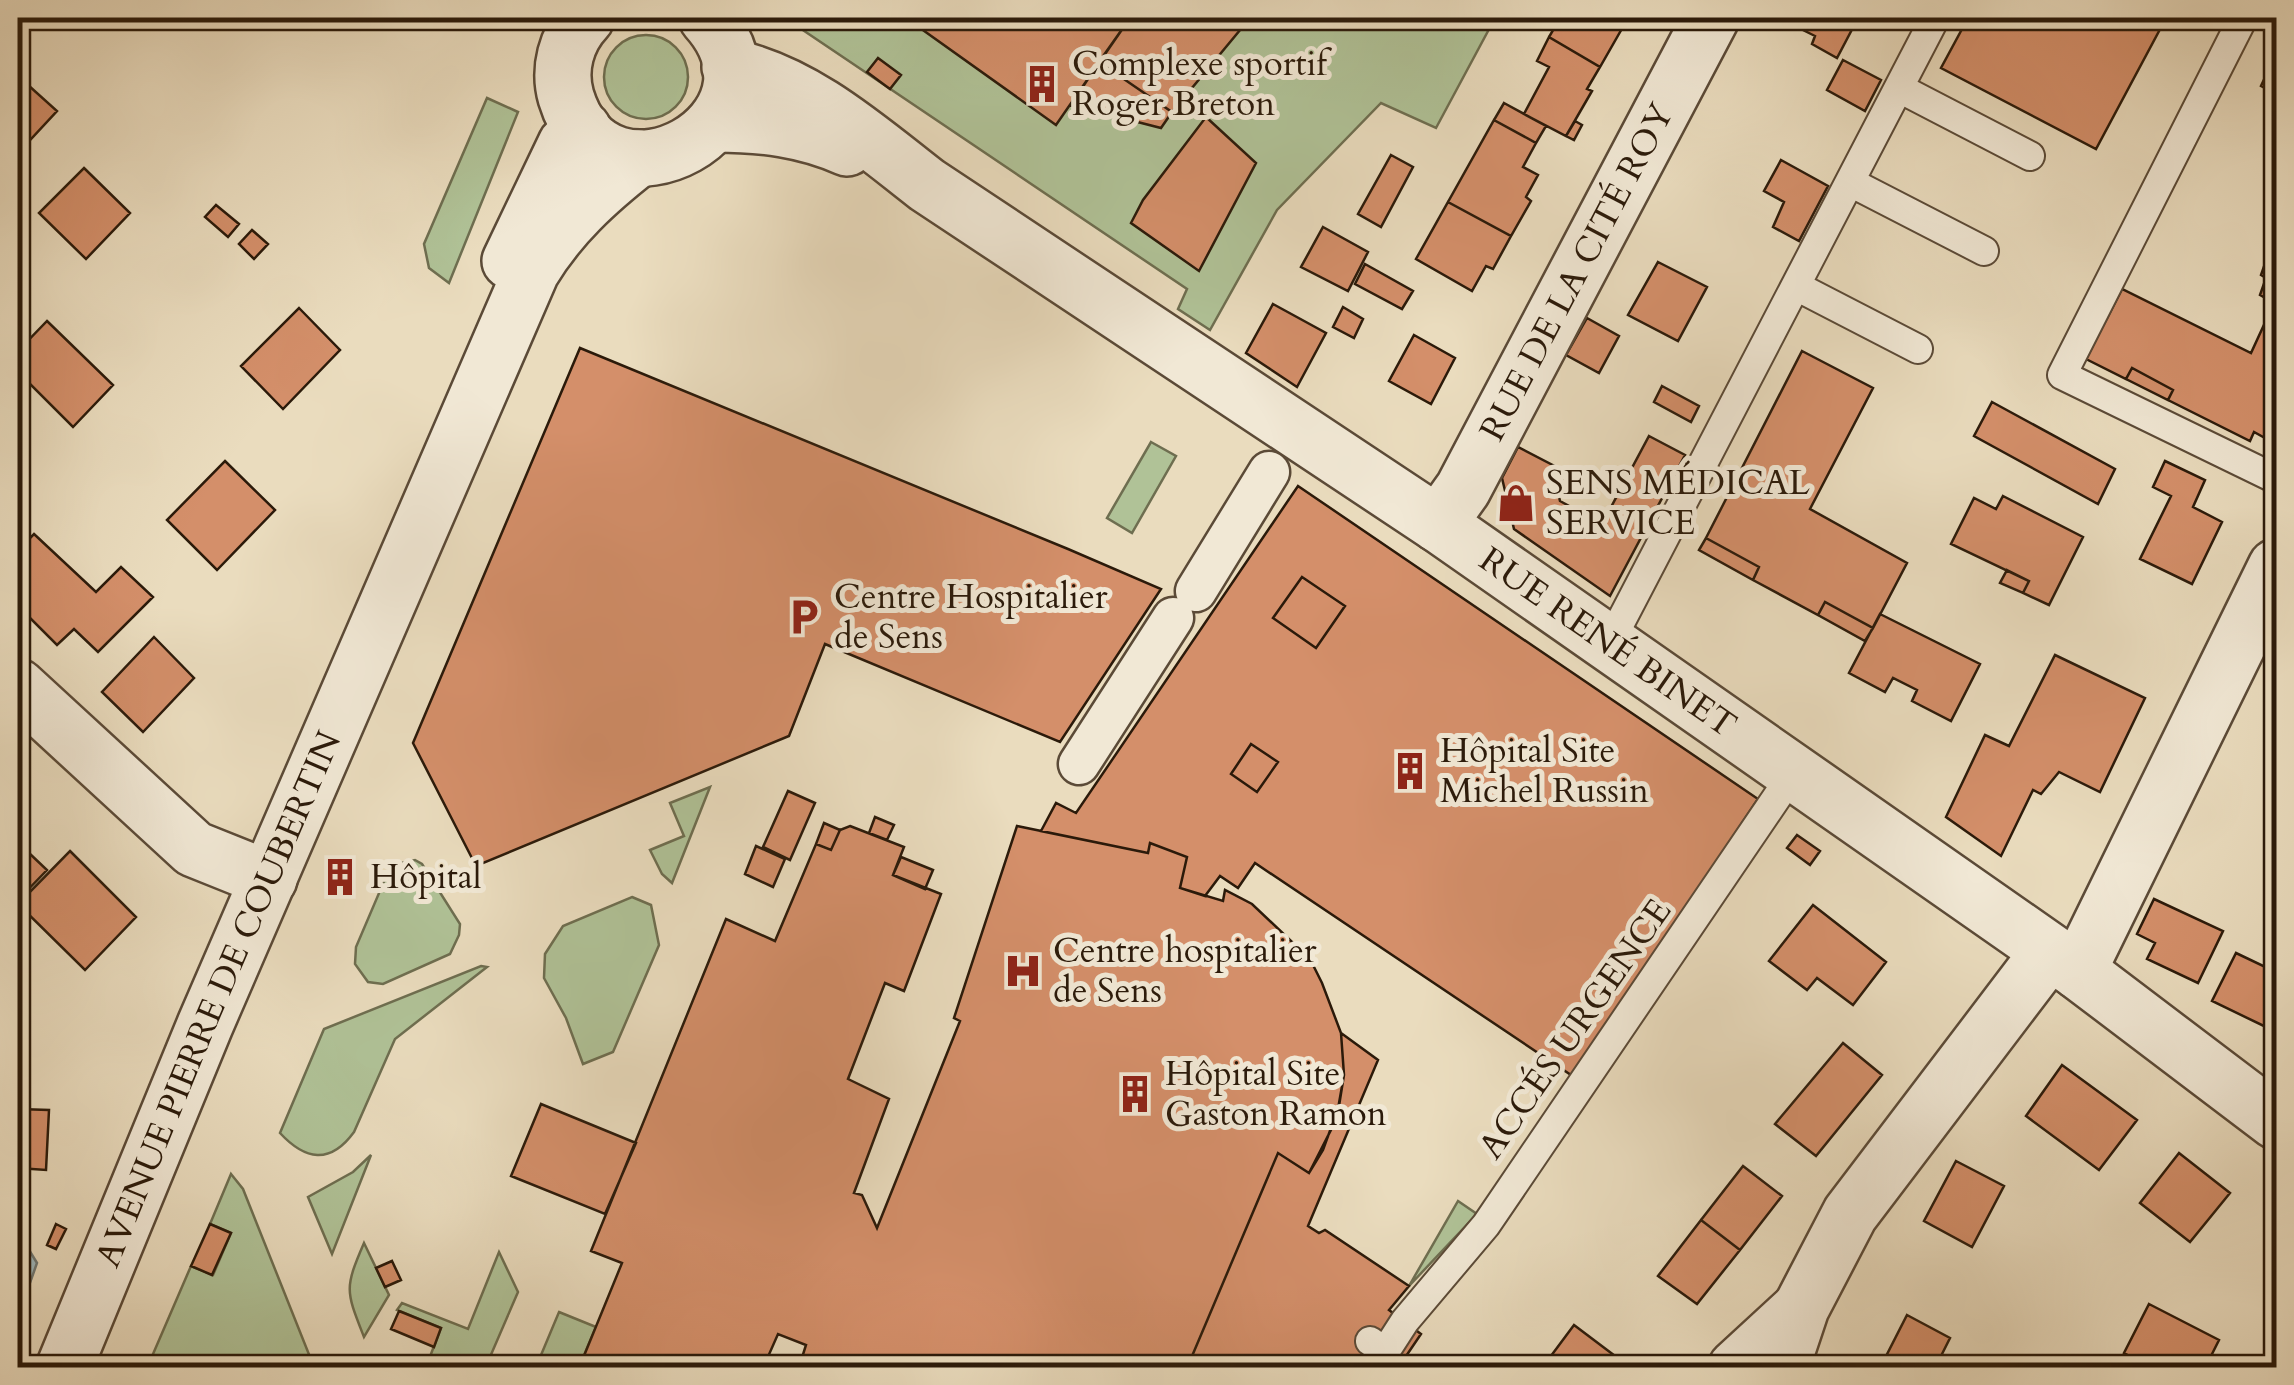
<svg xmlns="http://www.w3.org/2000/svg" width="2294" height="1385" viewBox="0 0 2294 1385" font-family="Cardo,serif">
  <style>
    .green { fill: #b0c297; stroke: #6e6e50; stroke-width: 2.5 }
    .water { fill: #9eb8bd; stroke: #707975; stroke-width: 2.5 }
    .building { fill: #d48f6a; stroke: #2b1a0a; stroke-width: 2.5 }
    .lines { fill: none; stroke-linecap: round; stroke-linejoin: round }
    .service-casing { stroke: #5b4a37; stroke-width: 32 }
    .pedestrian-casing { stroke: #5b4a37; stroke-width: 45 }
    .minor-casing { stroke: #5b4a37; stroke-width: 60 }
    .tertiary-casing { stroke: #5b4a37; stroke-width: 60 }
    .service { stroke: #f1e8d5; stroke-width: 28 }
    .pedestrian { stroke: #f1e8d5; stroke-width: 40 }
    .minor { stroke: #f1e8d5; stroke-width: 55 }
    .tertiary { stroke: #f1e8d5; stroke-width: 55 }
    .labels { text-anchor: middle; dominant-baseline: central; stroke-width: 10; stroke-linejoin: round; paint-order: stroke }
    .poi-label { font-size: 35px; fill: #2b1a0a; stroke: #f1e8d5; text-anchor: start }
    .street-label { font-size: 35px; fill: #2b1a0a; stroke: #f1e8d5 }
  </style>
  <rect width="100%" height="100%" fill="#eadcbe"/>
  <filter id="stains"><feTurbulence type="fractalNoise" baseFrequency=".002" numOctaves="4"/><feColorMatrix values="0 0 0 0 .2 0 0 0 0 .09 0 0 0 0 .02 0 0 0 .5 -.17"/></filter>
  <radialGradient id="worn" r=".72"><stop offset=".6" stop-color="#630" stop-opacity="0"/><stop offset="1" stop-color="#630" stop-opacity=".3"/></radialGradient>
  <!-- green -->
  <path class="green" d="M785,18H1495L1436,128L1381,103L1277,210L1210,330L1178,309L1187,289Z
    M604 77a42 42 0 1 1 84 0a42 42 0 1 1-84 0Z
    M487,98L518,112L449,283L429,268L424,244Z
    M1151,442L1176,456L1132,533L1107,518Z
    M710,787L672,883L662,874L650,850L684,836L670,803Z
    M415,860L422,864L460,924L459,935L450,954L383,984L368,982L355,964L356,947L391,865Z
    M632,897L651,905L659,945L613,1052L583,1064L566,1018L544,978L545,954L563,926Z
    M481,966L487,967L395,1039L354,1132C330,1165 305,1160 280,1133L324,1029Z
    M371,1155L332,1254L308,1197L353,1172Z
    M231,1174L243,1189L314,1367L147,1368L191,1266L213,1275L231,1233L210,1224Z
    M1458,1201L1477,1214L1409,1286Z
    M364,1243L389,1295L364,1337C346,1291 344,1289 364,1243Z
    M499,1252L518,1292L490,1357L477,1367H426L441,1328L397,1310L402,1303L468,1329Z
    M559,1312L596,1327L579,1367H536Z"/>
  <!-- water -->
  <path class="water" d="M18,1232L37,1263L25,1297L18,1286Z"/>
  <!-- building -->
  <path class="building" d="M906,18H1130L1056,125Z
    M1130,18H1250L1172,112L1099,62Z
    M1560,18L1571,21L1573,18H1628L1600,67L1549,37Z
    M1628,18H1640L1634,29L1624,24Z
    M1790,18H1858L1837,58L1812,44L1815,36L1787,22Z
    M1968,18L2082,19L2166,18L2096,149L1941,68Z
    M1549,37L1600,67L1587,89L1592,91L1566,136L1524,114L1549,67L1537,61Z
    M2276,54V94L2261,86Z
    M878,58L901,75L890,89L867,72Z
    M1843,60L1881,80L1865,111L1827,90Z
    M1099,62L1172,112L1161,128L1071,105Z
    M18,76L57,111L18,153Z
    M1504,103L1546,126L1536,143L1494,120Z
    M1206,117L1256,163L1199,271L1131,223L1143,200Z
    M1494,120L1536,143L1523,167L1538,175L1526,197L1531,201L1511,236L1448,202Z
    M1575,121L1582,125L1574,140L1566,136Z
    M1391,155L1413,167L1381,227L1358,214Z
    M1781,160L1828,186L1799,241L1773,227L1784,202L1764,191Z
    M84,168L130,213L86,259L39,213Z
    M1448,202L1511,236L1493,269L1486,266L1472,291L1416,259Z
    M216,205L239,224L228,237L205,217Z
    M1323,227L1368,252L1348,291L1301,267Z
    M252,230L268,244L254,259L239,244Z
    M2276,232V437L2274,443L2254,432L2250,441L2168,400L2173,390L2132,368L2126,379L2086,359L2122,289L2251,353L2274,303L2260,295L2266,278L2261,275Z
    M1658,262L1707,287L1678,341L1628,315Z
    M1365,264L1413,291L1402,309L1355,284Z
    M1273,304L1326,333L1297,387L1246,353Z
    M1343,307L1363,319L1354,338L1333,327Z
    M299,308L340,350L283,409L241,366Z
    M1587,318L1619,336L1599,373L1566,355Z
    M47,321L113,385L73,427L18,372V351Z
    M1414,335L1455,358L1431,404L1389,381Z
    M580,348L1068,549L1161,589L1060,742L825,644L789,736L476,866L413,743Z
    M1802,351L1873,388L1810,509L1907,563L1873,628L1825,602L1818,615L1753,580L1759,567L1706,538Z
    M2132,368L2173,390L2168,400L2126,379Z
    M1662,386L1699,406L1691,422L1654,402Z
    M1992,402L2115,469L2098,504L1974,436Z
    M1649,436L1685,455L1610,596L1514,529L1502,478L1518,447L1568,473L1558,493L1560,501L1602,524Z
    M225,461L275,510L217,570L167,520Z
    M2165,461L2205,480L2193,507L2222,522L2192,584L2140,559L2171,496L2153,487Z
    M1298,486L1758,799L1574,1077L1255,863L1238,888L1220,876L1205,896L1180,888L1187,857L1150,843L1148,853L1041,831L1056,803L1076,813Z
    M2003,496L2083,537L2049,605L2023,593L2029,581L1951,544L1974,498L1996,509Z
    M34,534L96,592L121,567L153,597L98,652L74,629L57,645L18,606V550Z
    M1706,538L1759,567L1753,580L1699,550Z
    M2007,570L2029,581L2023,593L2000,583Z
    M1302,577L1345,606L1316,648L1273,618Z
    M1825,602L1873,628L1865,641L1818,615Z
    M1880,614L1980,664L1951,721L1912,701L1917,690L1893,678L1885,692L1849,673Z
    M154,637L194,678L143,732L102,692Z
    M2055,655L2145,698L2100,792L2059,772L2041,794L2033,790L2001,856L1946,817L1985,735L2009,746Z
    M1251,744L1278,762L1257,792L1231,774Z
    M788,791L815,803L790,860L763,847Z
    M875,817L894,825L887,840L869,833Z
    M824,823L840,830L831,850L816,844Z
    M850,826L904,847L893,875L941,894L904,991L885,983L848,1079L889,1099L854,1193L862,1195L877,1228L960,1021L954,1018L1017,826L1148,853L1150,843L1187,857L1180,888L1223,901L1225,890L1252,904L1310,959L1322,983L1341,1033L1344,1075L1336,1120L1309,1173L1278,1153L1187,1368H878L861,1360L858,1368H809L800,1364L806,1345L778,1334L763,1368H579L622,1263L591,1251L726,919L775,941L816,844L831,850L840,830Z
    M1797,835L1820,851L1810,865L1787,848Z
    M756,846L785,859L773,887L745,874Z
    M70,851L136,917L85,970L18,904Z
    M29,853L47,870L18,900V865Z
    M901,857L933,870L925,889L893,875Z
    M339,864L349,868L340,889L331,885Z
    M2154,899L2223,931L2198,983L2147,959L2155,943L2137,934Z
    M1813,905L1886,962L1853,1005L1817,978L1807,990L1769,961Z
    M2236,953L2276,972V1007L2266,1027L2212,1001Z
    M1341,1033L1378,1060L1308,1226L1319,1233L1325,1230L1409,1286L1389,1310L1421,1334L1398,1368H1187L1278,1153L1309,1173L1323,1150L1339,1106L1344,1075Z
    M1843,1043L1882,1075L1816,1156L1775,1124Z
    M2062,1065L2137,1120L2099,1170L2026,1116Z
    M541,1104L636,1143L605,1214L511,1176Z
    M18,1109L49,1110L46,1170L18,1168Z
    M2179,1153L2230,1193L2190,1242L2140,1203Z
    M1956,1161L2004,1186L1972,1247L1924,1221Z
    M1743,1166L1782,1196L1740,1250L1701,1220Z
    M1701,1220L1740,1250L1697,1304L1658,1276Z
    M56,1224L66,1229L56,1249L47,1245Z
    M210,1224L231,1233L212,1275L191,1266Z
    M392,1261L401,1280L385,1287L376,1268Z
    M2149,1304L2219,1340L2205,1368H2152L2124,1353Z
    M399,1311L441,1328L434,1347L391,1329Z
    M1907,1315L1950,1338L1935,1368H1880Z
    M1574,1325L1623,1362L1618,1368H1542Z"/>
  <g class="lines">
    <!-- service casing -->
    <g class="service-casing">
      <path id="service" d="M2243,18L2062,375L2276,479
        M1899,88L2030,156
        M1850,182L1984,251
        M1796,286L1918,349
        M1609,644L1935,18
        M1370,1341L1385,1352L1405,1321L1486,1225L1794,772"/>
    </g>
    <!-- pedestrian casing -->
    <g class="pedestrian-casing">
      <path id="pedestrian" d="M1196,591L1269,472
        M1079,764L1173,618"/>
    </g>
    <!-- minor casing -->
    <g class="minor-casing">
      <g id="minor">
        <path id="s1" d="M1438,524L1463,489L1711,18"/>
        <path d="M18,687L194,849L269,879"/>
        <path d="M2078,971L2276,567"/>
        <path d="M1736,1368L1799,1310"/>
        <path d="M1781,1368L1801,1308L1850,1214L2049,952"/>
      </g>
    </g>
    <!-- tertiary casing -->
    <g class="tertiary-casing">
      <g id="tertiary">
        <path d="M586,18C566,39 558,69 566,97C606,229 800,121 707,18"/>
        <path id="s2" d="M730,67C804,82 869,140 927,185L1438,524L2078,971L2276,1121"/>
        <path d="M715,124C761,124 805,129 847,148"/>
        <path d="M510,261L566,144L583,129"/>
        <path id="s3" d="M64,1368L205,1025L531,272C559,225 597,191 639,158"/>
      </g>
    </g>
    <!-- service -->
    <use href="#service" class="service"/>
    <!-- pedestrian -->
    <use href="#pedestrian" class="pedestrian"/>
    <!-- minor -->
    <use href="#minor" class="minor"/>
    <!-- tertiary -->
    <use href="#tertiary" class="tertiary"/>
  </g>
  <!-- icons -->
  <defs>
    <g id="building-bare" transform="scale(3)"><path d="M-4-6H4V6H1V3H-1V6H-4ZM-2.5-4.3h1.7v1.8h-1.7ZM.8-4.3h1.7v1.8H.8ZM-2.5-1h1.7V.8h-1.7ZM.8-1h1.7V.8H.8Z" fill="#8f2418" stroke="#f1e8d5" stroke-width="2.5" paint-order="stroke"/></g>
    <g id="shop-bare" transform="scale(3)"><path d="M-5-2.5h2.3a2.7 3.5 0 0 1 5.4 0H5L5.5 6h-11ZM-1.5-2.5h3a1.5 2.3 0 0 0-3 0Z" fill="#8f2418" stroke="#f1e8d5" stroke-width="2.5" paint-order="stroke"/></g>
    <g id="parking-bare" transform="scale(3)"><path d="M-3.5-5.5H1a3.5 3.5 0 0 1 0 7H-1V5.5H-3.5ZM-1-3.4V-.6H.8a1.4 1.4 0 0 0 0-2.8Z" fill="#8f2418" stroke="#f1e8d5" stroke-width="2.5" paint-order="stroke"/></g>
    <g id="hospital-bare" transform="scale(3)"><path d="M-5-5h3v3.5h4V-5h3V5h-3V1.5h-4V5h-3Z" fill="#8f2418" stroke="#f1e8d5" stroke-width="2.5" paint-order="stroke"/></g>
  </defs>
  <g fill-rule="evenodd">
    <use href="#building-bare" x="1042" y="84"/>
    <use href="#shop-bare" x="1516" y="503"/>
    <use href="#parking-bare" x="804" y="617"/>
    <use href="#building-bare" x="1410" y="771"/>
    <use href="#building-bare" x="340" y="877"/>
    <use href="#hospital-bare" x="1023" y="971"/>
    <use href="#building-bare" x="1135" y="1094"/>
  </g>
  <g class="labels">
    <!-- poi labels -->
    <g class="poi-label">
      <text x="1072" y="64">Complexe sportif<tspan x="1072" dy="40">Roger Breton</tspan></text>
      <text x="1546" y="483">SENS MÉDICAL<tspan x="1546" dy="40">SERVICE</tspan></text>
      <text x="834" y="597">Centre Hospitalier<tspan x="834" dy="40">de Sens</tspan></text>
      <text x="1440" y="751">Hôpital Site<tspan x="1440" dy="40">Michel Russin</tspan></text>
      <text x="370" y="877">Hôpital</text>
      <text x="1053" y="951">Centre hospitalier<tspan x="1053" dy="40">de Sens</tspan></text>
      <text x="1165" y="1074">Hôpital Site<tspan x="1165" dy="40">Gaston Ramon</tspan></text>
    </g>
    <!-- street labels -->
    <g class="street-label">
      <text stroke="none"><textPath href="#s1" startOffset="288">RUE DE LA CITÉ ROY</textPath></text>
      <text stroke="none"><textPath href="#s2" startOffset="1052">RUE RENÉ BINET</textPath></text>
      <text stroke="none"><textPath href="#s3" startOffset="400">AVENUE PIERRE DE COUBERTIN</textPath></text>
      <text transform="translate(1575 1029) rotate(-55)">ACCÉS URGENCE</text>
    </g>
  </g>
  <!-- margin -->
  <rect width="2294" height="1385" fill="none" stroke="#eadcbe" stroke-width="60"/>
  <rect x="20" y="20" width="2254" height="1345" fill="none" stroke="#2b1a0a" stroke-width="5"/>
  <rect x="30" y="30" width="2234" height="1325" fill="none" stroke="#2b1a0a" stroke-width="2.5"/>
  <rect width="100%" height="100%" filter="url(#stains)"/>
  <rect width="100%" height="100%" fill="url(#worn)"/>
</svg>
